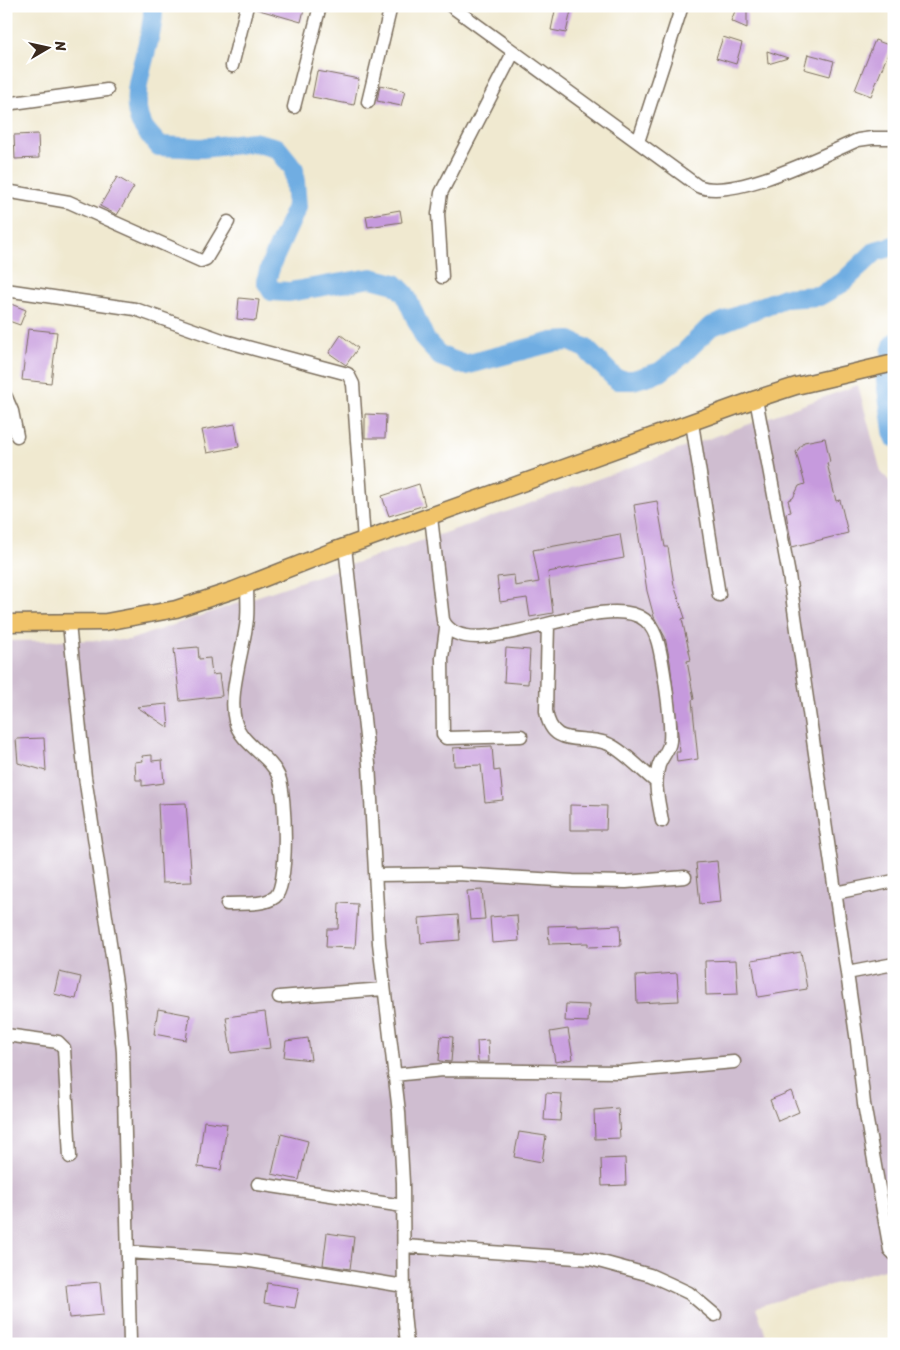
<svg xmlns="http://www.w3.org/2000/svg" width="900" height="1350" viewBox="0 0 900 1350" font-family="Sriracha,sans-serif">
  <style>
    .industrial { fill: #cfbdd0 }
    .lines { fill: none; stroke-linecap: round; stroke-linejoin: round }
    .river { stroke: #70ade2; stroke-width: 20 }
    .building { fill: #c69add }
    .minor-casing { stroke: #7a6d5c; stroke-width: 15 }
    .major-casing { stroke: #7a6d5c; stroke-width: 19 }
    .minor { stroke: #fff; stroke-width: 12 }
    .major { stroke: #f0c369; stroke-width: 16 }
  </style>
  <rect width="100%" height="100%" fill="#fff"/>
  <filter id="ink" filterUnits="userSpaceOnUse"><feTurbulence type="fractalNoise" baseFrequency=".02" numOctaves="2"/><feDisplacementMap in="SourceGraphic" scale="10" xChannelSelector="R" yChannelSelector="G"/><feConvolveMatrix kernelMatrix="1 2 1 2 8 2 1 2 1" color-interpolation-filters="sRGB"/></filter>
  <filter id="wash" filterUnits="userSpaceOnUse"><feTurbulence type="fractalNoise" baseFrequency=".0096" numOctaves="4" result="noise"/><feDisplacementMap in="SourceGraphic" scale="20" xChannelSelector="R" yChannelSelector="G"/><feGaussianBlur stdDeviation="1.12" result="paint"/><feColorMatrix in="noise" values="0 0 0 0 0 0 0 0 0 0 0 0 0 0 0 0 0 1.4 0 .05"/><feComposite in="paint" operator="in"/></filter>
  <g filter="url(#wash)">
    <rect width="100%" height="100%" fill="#f0e9d0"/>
    <!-- industrial -->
    <path class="industrial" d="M858,385L881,472L894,486V1266L756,1307L769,1344H6V641L129,640L506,512Z"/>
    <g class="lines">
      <!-- river -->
      <path class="river" d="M153,6C155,43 127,86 140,121C143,129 153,138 159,146L202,148L253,142L277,148L294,169L297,207L272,262L266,281L272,291L289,292L371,278L395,284L405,294L426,341L440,356L465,365L553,342L570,341L585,348L617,380H633L660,372L682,355L710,327L784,298L819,296L842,283L876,251L894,246
        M891,352L894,343
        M885,374L894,437"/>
    </g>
    <g id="blocks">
      <!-- building -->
      <path class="building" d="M256,6L293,8V6H305L301,22L256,9Z
        M556,6H572L566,33L551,30Z
        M737,6H747V28L731,21Z
        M723,37L742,43L736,64L716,58Z
        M875,40L891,46L871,96L855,90Z
        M767,51L788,58L768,64Z
        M808,54L834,61L830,76L804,69Z
        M317,71L359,79L354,105L312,97Z
        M380,85L405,91L401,106L377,101Z
        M38,134L39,158L15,159L14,135Z
        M117,177L134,187L117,215L100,206Z
        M400,210L402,222L368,227L366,216Z
        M239,298L259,300L256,321L237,319Z
        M6,302L26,310L20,325L6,320Z
        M28,329L57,332L51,383L22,380Z
        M341,335L358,348L346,365L329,353Z
        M365,414L386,415L385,438H365Z
        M235,424L239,447L207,453L202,430Z
        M825,438L830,462L827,463L836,501L840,500L848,533L792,547L786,513L791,512L788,500L793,498L799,486L805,484L796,452L804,442Z
        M419,484L425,505L389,516L382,496Z
        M657,501L665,547H668L674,585L685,618L682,619L691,660L687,661L694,699L692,700L698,759L677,762L676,752H680L670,662L665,637L654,617L647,591L634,505Z
        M620,534L624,558L548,572L553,613L530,617L527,598L500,602L497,577L514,575L515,586L539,582L533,550Z
        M198,647L199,659L210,658L212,675L219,674L222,696L180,701L174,649Z
        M506,648L530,650L528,684L504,682Z
        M167,704L169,728L137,707Z
        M44,738L46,771L18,763L16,739Z
        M492,746L494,771L500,770L503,800L485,802L481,765L454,766L453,748Z
        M152,755V761L162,760L164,783L142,786V780H136L135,762L143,761L142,756Z
        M186,803L192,882L162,883L158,804Z
        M570,805L607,806L606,830H570Z
        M717,861L721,902L700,904L696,863Z
        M482,890L485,919L470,920L467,891Z
        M339,903L358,904L355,948L326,947L327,929H338Z
        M458,915L460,940L421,943L419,918Z
        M517,915L519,941L492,943L490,917Z
        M578,925V927L620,925L621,946L588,947V943L549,944L548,926Z
        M801,952L807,989L758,997L752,960Z
        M736,960L738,994L706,995L705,961Z
        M59,972L81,977L76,999L54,994Z
        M677,973L679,1001L637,1003L636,976Z
        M566,1004L589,1005L588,1022L565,1021Z
        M158,1009L190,1015L186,1040L154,1034Z
        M265,1012L270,1048L231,1053L226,1017Z
        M568,1029L573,1059L555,1062L550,1032Z
        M441,1036L453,1037L451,1062L439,1061Z
        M308,1038L311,1060L284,1057L286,1041Z
        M488,1040L489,1062H478L477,1041Z
        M791,1091L799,1112L778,1121L770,1100Z
        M546,1093L562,1094L560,1121L544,1120Z
        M618,1108L620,1138L595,1139L594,1110Z
        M204,1121L227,1124L221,1170L198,1167Z
        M519,1132L546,1136L542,1162L514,1157Z
        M281,1134L308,1141L299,1180L272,1174Z
        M625,1158L626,1185L602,1186L601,1159Z
        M327,1233L354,1237L350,1269L323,1265Z
        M100,1282L103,1315L69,1318L66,1285Z
        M267,1283L299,1288L295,1308L264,1303Z"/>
    </g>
  </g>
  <g filter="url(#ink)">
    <use href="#blocks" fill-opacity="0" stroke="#7a6d5c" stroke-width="1"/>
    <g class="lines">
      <!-- minor casing -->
      <g class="minor-casing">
        <path id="minor" d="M451,6L698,186C733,201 823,155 858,140L872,138H894
          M232,66L247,6
          M368,102L391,6
          M6,104L107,90
          M294,107L320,6
          M638,142L682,6
          M6,191L69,202L201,261L206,259L228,222
          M442,277L438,214L441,193L513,53
          M6,290L135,309L225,341L348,374L353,384L364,541
          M6,397L12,411L17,436
          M756,399L789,575L857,1042L864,1104L890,1250L894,1254
          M692,423L719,595
          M431,517L443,620C465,671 603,587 645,620C651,625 656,635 658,643C663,662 672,722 670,741C669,751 662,756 659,765C653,783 659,803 662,821
          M345,547L369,764L379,943L399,1112L403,1183L404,1314L407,1344
          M69,624L85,777L117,990L123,1052L130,1342
          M548,624L546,711C552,749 580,734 606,743C622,749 642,771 655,781
          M446,629L442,658L443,735L446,738L521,736
          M375,875L458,874L573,881L626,882L685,877
          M835,893L894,881
          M227,904C241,903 263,906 275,897C289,886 286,795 279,777C270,755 241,745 235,721C228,692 244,650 247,619C248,608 247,596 247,585
          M847,973L894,964
          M279,997L384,989
          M6,1035L58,1042L64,1048L70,1157
          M394,1075L443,1070L621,1072L734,1062
          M258,1184L403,1206
          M404,1246L591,1259L650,1275L670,1284L689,1293L715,1315
          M128,1252L244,1260L404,1286"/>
      </g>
      <!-- major casing -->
      <g class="major-casing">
        <path id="major" d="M6,623L106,622L176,609L234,590L333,551L756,399L796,386L894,363"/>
      </g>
      <!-- minor -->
      <use href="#minor" class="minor"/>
      <!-- major -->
      <use href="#major" class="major"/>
    </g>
  </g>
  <!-- margin -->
  <rect width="900" height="1350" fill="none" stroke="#fff" stroke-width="25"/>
  <!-- north arrow -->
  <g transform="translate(48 48) rotate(81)" stroke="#ffffff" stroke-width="4" paint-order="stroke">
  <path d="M0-4L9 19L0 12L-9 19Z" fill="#3b2a1e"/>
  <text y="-8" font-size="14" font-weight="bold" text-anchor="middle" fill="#3b2a1e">N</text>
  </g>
</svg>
